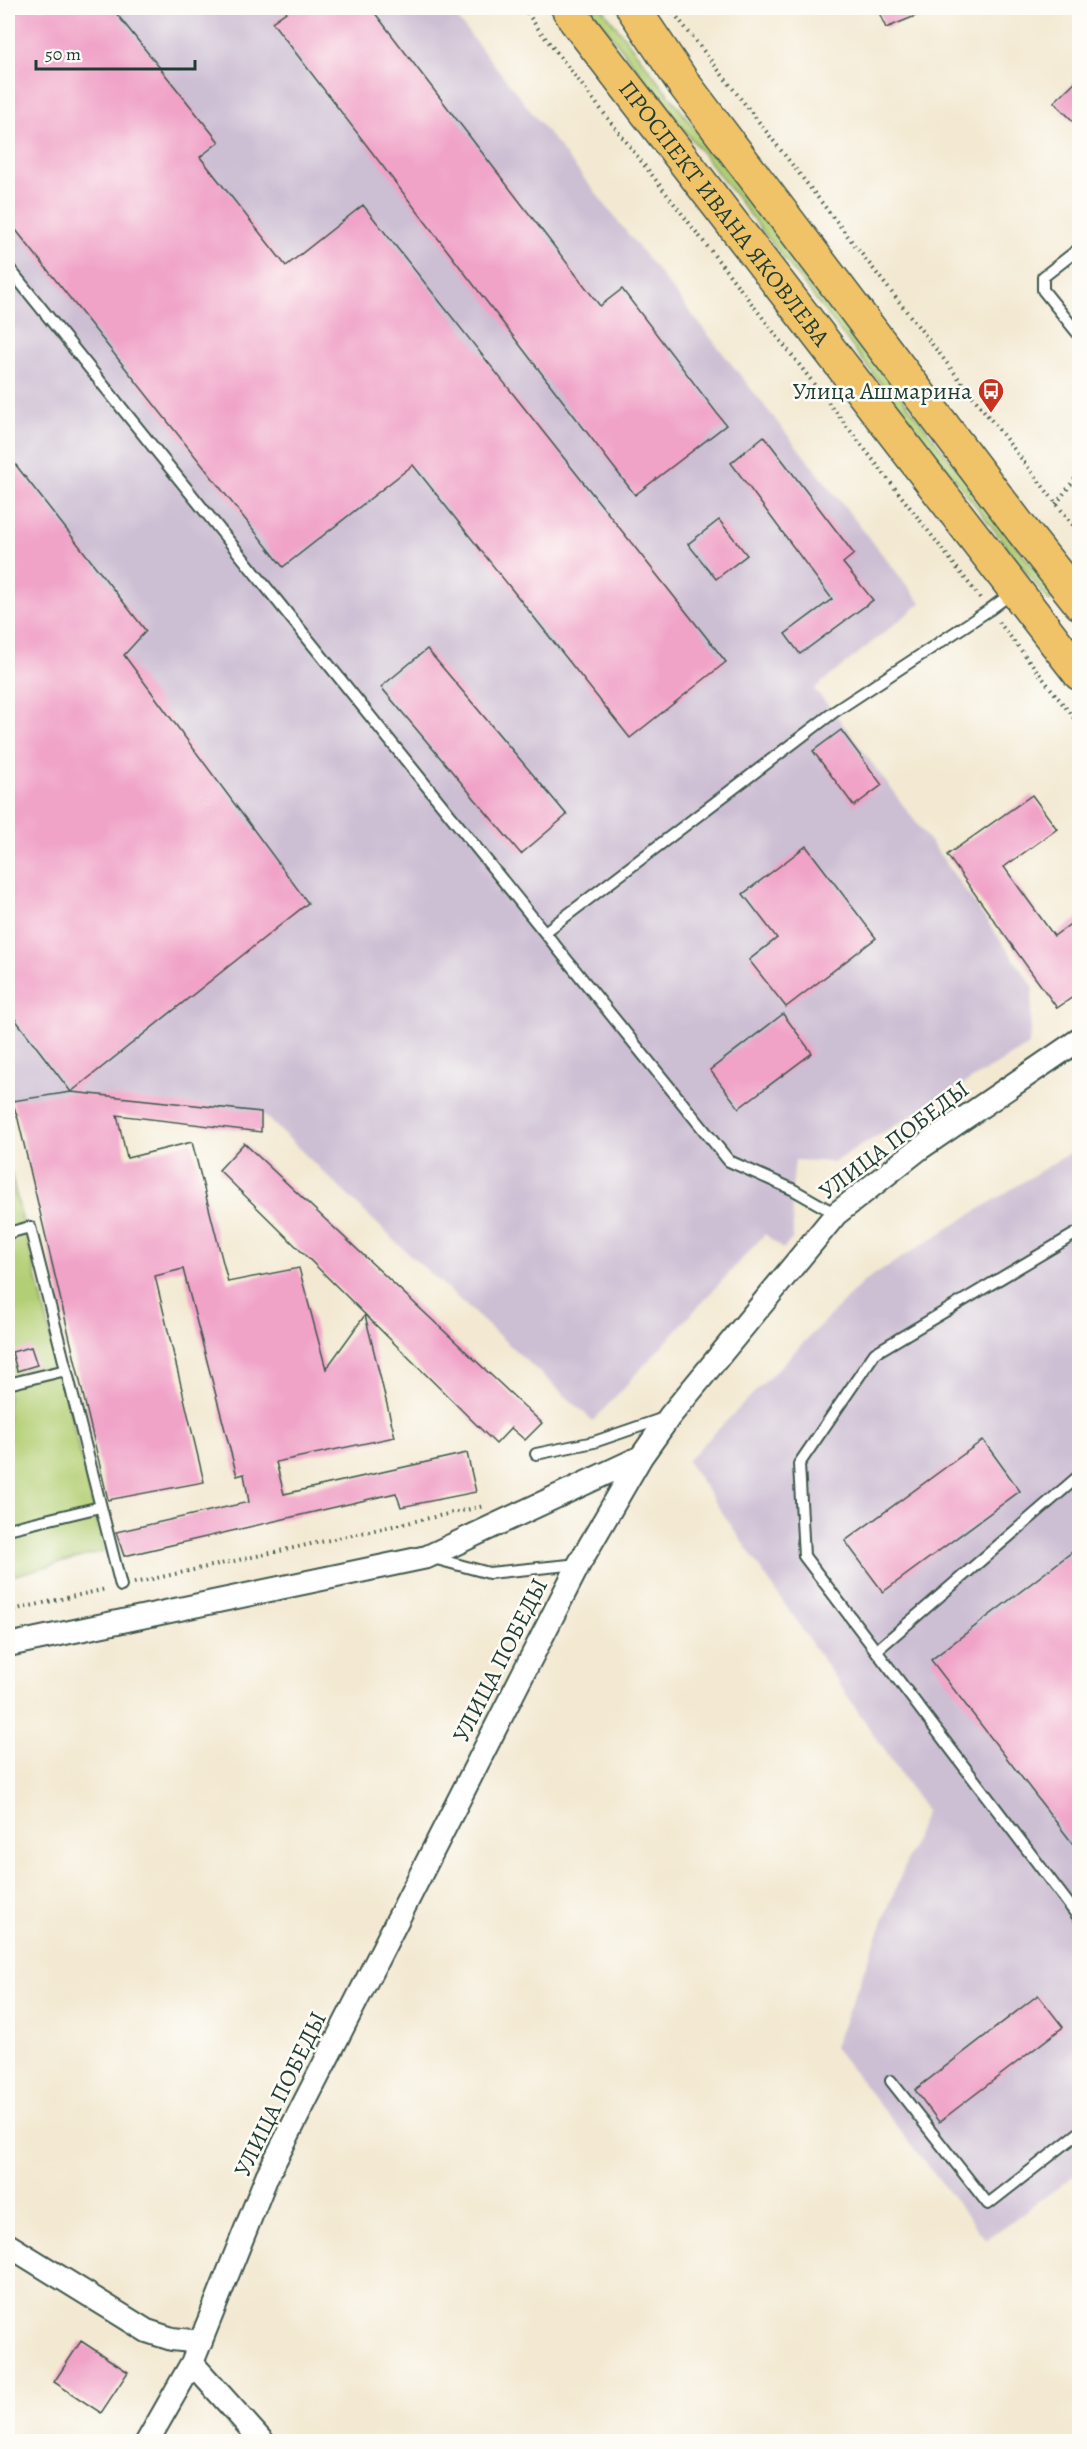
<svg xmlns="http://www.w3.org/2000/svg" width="1087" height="2449" viewBox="0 0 1087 2449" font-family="Alegreya,serif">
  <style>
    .industrial { fill: #ccbed3 }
    .green { fill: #b3cf75; stroke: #698654; stroke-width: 1.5 }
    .building { fill: #f0a2c7 }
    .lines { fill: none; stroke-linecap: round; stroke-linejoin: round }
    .lane-casing { stroke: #3f574c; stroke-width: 14 }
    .street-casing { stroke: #3f574c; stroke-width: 26 }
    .primary-casing { stroke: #3f574c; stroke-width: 36 }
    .path { stroke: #3f574c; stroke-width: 4; stroke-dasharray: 1.5 4.5; stroke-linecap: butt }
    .lane { stroke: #fff; stroke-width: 10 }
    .street { stroke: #fff; stroke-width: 22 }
    .primary { stroke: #f1c369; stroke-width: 33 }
    .labels { text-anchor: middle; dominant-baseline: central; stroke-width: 5; stroke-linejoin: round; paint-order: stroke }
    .street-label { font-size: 24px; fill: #1f3d34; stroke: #fdfcf7 }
    .poi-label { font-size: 24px; fill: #1f3d34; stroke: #fdfcf7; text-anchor: end }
  </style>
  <rect width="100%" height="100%" fill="#fdfcf7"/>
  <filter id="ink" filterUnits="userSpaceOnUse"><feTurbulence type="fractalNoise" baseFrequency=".0167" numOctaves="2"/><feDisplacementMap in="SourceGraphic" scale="12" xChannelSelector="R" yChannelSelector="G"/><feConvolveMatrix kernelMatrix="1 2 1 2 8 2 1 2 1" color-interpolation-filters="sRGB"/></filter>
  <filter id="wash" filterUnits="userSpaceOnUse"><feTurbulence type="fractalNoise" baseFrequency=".008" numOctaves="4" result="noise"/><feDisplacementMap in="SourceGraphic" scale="24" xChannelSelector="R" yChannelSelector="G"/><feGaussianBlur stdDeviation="1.35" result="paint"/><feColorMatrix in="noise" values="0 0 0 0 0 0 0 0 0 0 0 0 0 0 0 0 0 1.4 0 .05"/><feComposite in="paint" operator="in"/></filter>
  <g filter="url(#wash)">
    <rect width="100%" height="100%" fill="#f3e9d2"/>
    <!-- industrial -->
    <path class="industrial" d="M8,8H449L921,603L814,689L834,712L943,859L1033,986L1029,1045L834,1162L795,1160L792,1189L793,1238L783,1249L765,1234L593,1421L398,1244L261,1112L71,1092L12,1101L8,1097Z
      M1079,1147V2172L986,2240L834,2047L926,1811L687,1461L864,1281Z"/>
    <!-- green -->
    <path class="green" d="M591,8H602L1055,596L1050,602L600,21Z
      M8,1162L104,1551L8,1577Z"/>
    <g id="blocks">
      <!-- building -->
      <path class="building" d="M8,8H112L219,142L200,157L286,266L363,205L726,662L630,738L413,465L283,567L8,220Z
        M292,8H371L600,306L622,289L726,425L635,495L272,22Z
        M877,8H935L886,28Z
        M1080,77V128L1054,102Z
        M764,436L854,554L843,563L873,600L800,654L785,634L832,599L731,463Z
        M8,455L146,631L124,655L308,903L71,1092L8,1010Z
        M719,520L747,555L716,579L688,544Z
        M427,649L567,815L521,854L381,687Z
        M841,730L882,785L854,806L813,751Z
        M1032,795L1057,829L1004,867L1054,936L1080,917V992L1057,1008L947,855Z
        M806,846L876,938L786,1007L749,960L777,938L743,894Z
        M783,1014L812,1053L739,1108L710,1070Z
        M71,1092L261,1112V1132L117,1115L127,1158L192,1142L228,1282L299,1268L326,1369L365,1315L395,1437L276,1462L284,1494L467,1453L476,1492L401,1507L396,1493L124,1556L116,1532L249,1502L244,1474L237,1476L183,1269L155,1276L204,1482L108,1500L18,1119L12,1101Z
        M244,1143L542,1423L525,1440L511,1428L496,1444L219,1170Z
        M31,1347L37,1365L17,1371L12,1352Z
        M983,1440L1020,1491L883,1592L845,1541Z
        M1080,1546V1853L931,1660Z
        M1038,1995L1063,2027L939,2122L915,2090Z
        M81,2341L128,2372L101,2413L54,2382Z"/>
    </g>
  </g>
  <g filter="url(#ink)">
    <use href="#blocks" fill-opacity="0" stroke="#3f574c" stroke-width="1.5"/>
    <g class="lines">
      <!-- lane casing -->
      <g class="lane-casing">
        <path id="lane" d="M1080,248L1043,277V290L1080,336
          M8,267L729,1161L792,1189L836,1214
          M545,932L834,712L989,610L1012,593
          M1080,1231L875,1353L799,1464L804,1556L1080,1919
          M8,1233L30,1227L121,1586
          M8,1384L66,1370
          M536,1454L594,1442L664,1418
          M8,1529L100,1507
          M433,1558L489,1573L579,1564
          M877,1650L1080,1475
          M891,2081L988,2204L1080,2132"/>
      </g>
      <!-- street casing -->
      <g class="street-casing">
        <path id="street" d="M8,1645L427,1557L641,1457
          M8,2245L147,2331L172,2339L201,2342
          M192,2363L263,2442
          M147,2442L192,2363L267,2176L579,1564L641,1457L670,1416L836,1214L919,1149L1080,1039"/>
      </g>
      <!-- primary casing -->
      <g class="primary-casing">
        <g id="primary">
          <path id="s1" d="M568,8L576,21L1080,674"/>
          <path d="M633,8L684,84L1022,530L1080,603"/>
        </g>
      </g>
      <!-- path -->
      <path class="path" d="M524,8L537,27L981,599
        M670,8L1080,534
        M1056,504L1080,472
        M999,622L1080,726
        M134,1583L484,1506
        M8,1611L106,1589"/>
      <!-- lane -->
      <use href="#lane" class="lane"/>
      <!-- street -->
      <use href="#street" class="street"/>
      <!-- primary -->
      <use href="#primary" class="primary"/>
    </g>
  </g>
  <!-- icons -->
  <defs>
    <g id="bus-pin" transform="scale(1.35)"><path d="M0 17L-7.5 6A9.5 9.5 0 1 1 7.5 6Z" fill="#c8321e" stroke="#fdfcf7"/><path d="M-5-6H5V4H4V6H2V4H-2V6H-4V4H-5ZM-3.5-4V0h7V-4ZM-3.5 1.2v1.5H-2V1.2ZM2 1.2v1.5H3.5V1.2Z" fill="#fff"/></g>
  </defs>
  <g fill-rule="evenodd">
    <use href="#bus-pin" x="991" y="391"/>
  </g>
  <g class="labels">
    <!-- street labels -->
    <g class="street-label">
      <text stroke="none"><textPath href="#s1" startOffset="258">ПРОСПЕКТ ИВАНА ЯКОВЛЕВА</textPath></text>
      <text transform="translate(894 1140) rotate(-37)">УЛИЦА ПОБЕДЫ</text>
      <text transform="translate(500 1660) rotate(-63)">УЛИЦА ПОБЕДЫ</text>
      <text transform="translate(280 2094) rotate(-64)">УЛИЦА ПОБЕДЫ</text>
    </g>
    <!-- poi labels -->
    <g class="poi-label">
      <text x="972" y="391">Улица Ашмарина</text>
    </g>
  </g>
  <!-- margin -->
  <rect width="1087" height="2449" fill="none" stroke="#fdfcf7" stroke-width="30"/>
  <!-- scale -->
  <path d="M36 60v9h159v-9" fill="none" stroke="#1f3d34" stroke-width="3"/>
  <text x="45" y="60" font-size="18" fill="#1f3d34" stroke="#fdfcf7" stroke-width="4.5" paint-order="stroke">50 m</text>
</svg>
